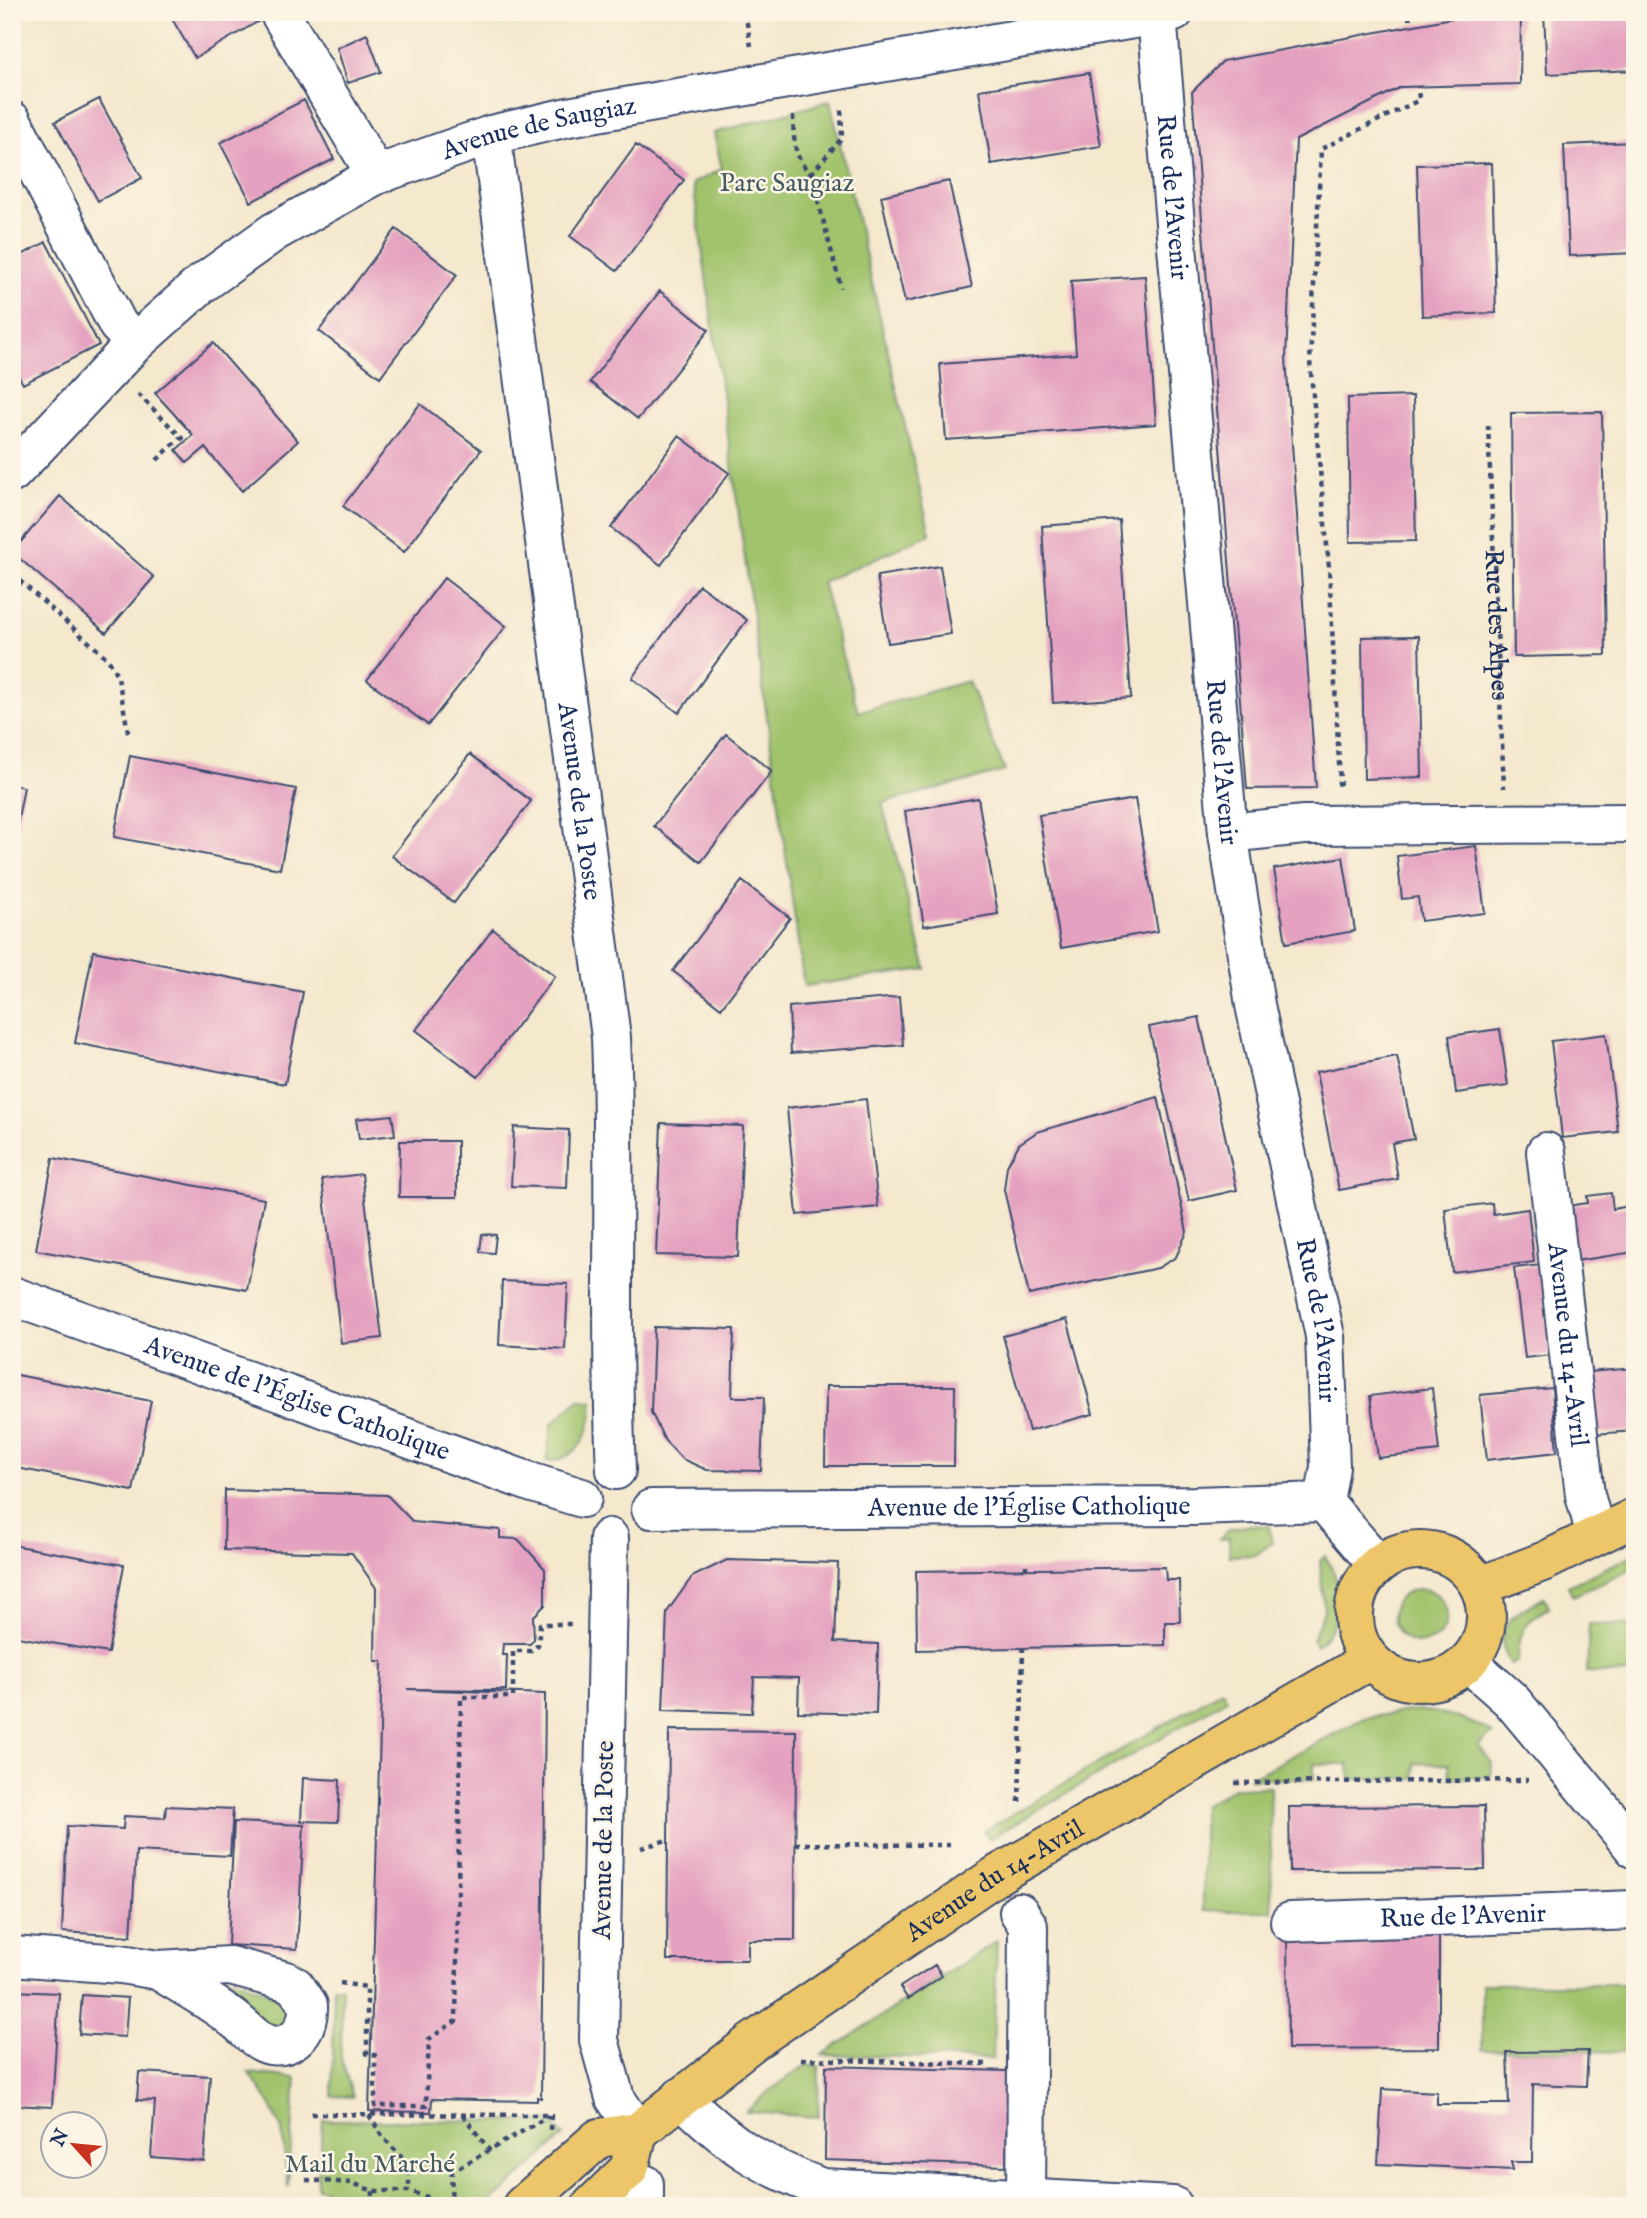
<svg xmlns="http://www.w3.org/2000/svg" width="1647" height="2218" viewBox="0 0 1647 2218" font-family="'IM FELL English',serif">
  <style>
    .green { fill: #a0c36c; stroke: #5e7965; stroke-width: 2 }
    .building { fill: #e5a2c0 }
    .lines { fill: none; stroke-linecap: round; stroke-linejoin: round }
    .minor-casing { stroke: #3c4b6f; stroke-width: 42 }
    .major-casing { stroke: #3c4b6f; stroke-width: 42 }
    .path { stroke: #3c4b6f; stroke-width: 4.5; stroke-dasharray: 5 5; stroke-linecap: butt }
    .minor { stroke: #fff; stroke-width: 38 }
    .major { stroke: #ecc669; stroke-width: 38 }
    .labels { text-anchor: middle; dominant-baseline: central; stroke-width: 5; stroke-linejoin: round; paint-order: stroke }
    .street-label { font-size: 26px; fill: #1b2f5e; stroke: #fcf5e5 }
    .park-label { font-size: 26px; fill: #435b62; stroke: #fcf5e5 }
  </style>
  <rect width="100%" height="100%" fill="#fcf5e5"/>
  <filter id="ink" filterUnits="userSpaceOnUse"><feTurbulence type="fractalNoise" baseFrequency=".0143" numOctaves="2"/><feDisplacementMap in="SourceGraphic" scale="14" xChannelSelector="R" yChannelSelector="G"/><feConvolveMatrix kernelMatrix="1 2 1 2 8 2 1 2 1" color-interpolation-filters="sRGB"/></filter>
  <filter id="wash" filterUnits="userSpaceOnUse"><feTurbulence type="fractalNoise" baseFrequency=".00686" numOctaves="4" result="noise"/><feDisplacementMap in="SourceGraphic" scale="28" xChannelSelector="R" yChannelSelector="G"/><feGaussianBlur stdDeviation="1.57" result="paint"/><feColorMatrix in="noise" values="0 0 0 0 0 0 0 0 0 0 0 0 0 0 0 0 0 1.4 0 .05"/><feComposite in="paint" operator="in"/></filter>
  <g filter="url(#wash)">
    <rect width="100%" height="100%" fill="#f4e8cd"/>
    <!-- green -->
    <path class="green" d="M830,101L930,534L822,582L858,712L968,681L1005,771L882,803L926,969L804,986L693,183L722,169L714,133Z
      M579,1399L593,1400C592,1430 582,1460 546,1461L552,1424Z
      M1249,1525L1269,1526L1272,1543L1255,1555L1229,1556V1538L1220,1539L1228,1530Z
      M1635,1554V1568L1573,1596L1568,1586Z
      M1325,1556C1345,1586 1344,1622 1316,1646L1312,1640L1324,1611L1320,1560Z
      M1393 1616a27 27 0 1 1 54 0a27 27 0 1 1-54 0Z
      M1544,1597L1549,1608C1525,1619 1518,1634 1518,1661L1511,1665C1488,1628 1513,1614 1544,1597Z
      M1589,1624L1635,1625L1633,1674L1587,1672Z
      M1222,1690L1227,1699L989,1839L984,1831Z
      M1416,1710C1445,1712 1468,1719 1493,1733L1478,1745L1492,1763L1491,1777L1450,1778L1449,1764L1415,1763L1414,1778L1350,1779L1349,1764H1314V1779H1249L1364,1718Z
      M1270,1787L1272,1911H1203V1806L1234,1788Z
      M997,1941L993,2059L822,2055Z
      M191,1977L233,1979L298,2005L282,2036Z
      M1482,1984H1635V2052L1482,2050Z
      M334,1987L342,1988L341,2058L353,2097L332,2096Z
      M806,2065L819,2066L818,2117L746,2112L768,2092Z
      M249,2073L296,2078L288,2188L282,2130L271,2106Z
      M323,2120L549,2121L564,2136L487,2206H325L326,2189L317,2188Z"/>
    <g id="blocks">
      <!-- building -->
      <path class="building" d="M168,12H254L259,21L195,58Z
        M1484,12H1521L1520,84L1401,87L1296,140L1286,358L1316,788L1247,789L1192,92L1223,61Z
        M1544,12H1635V70L1547,74Z
        M367,34L381,72L348,83L337,48Z
        M1089,73L1101,146L991,164L979,90Z
        M99,99L142,178L98,201L55,122Z
        M304,100L334,159L251,202L220,143Z
        M1633,142L1635,253L1569,256L1564,145Z
        M636,145L684,180L617,271L570,236Z
        M1492,163L1496,313L1422,316L1417,165Z
        M949,181L972,287L905,302L881,196Z
        M396,229L457,275L380,377L319,331Z
        M46,242L99,345L23,384L12,364V260Z
        M1145,276L1156,424L946,440L940,364L1076,354L1071,281Z
        M660,291L709,330L638,419L590,382Z
        M213,343L298,441L242,491L205,448L187,463L176,450L193,435L155,393Z
        M1413,396L1416,541L1350,542L1348,398Z
        M420,404L481,450L404,552L343,506Z
        M1602,412L1606,655L1514,657L1511,413Z
        M679,436L729,473L661,565L611,528Z
        M60,496L154,577L106,633L12,552Z
        M1119,520L1131,698L1053,703L1042,526Z
        M940,566L951,634L888,643L877,576Z
        M444,578L506,626L428,725L367,680Z
        M699,585L747,620L679,713L632,678Z
        M1419,636L1422,777L1364,779L1362,637Z
        M726,734L772,771L701,862L654,826Z
        M470,754L531,801L454,903L392,856Z
        M130,756L296,789L280,869L114,837Z
        M12,785L24,787L14,841H12Z
        M978,798L998,914L924,926L905,811Z
        M1135,799L1158,931L1061,948L1039,815Z
        M1476,846L1485,913L1421,921L1418,897L1402,899L1397,856Z
        M1343,857L1355,931L1286,943L1274,869Z
        M742,881L790,918L721,1008L673,971Z
        M493,929L555,976L478,1077L416,1030Z
        M93,951L303,992L285,1084L75,1043Z
        M899,997L903,1045L791,1053L789,1007Z
        M1199,1017L1237,1190L1189,1201L1149,1027Z
        M1500,1029L1508,1086L1456,1093L1449,1036Z
        M1606,1034L1618,1132L1562,1138L1551,1041Z
        M1397,1056L1414,1139L1392,1143L1398,1179L1339,1190L1316,1072Z
        M1158,1097L1187,1232L1176,1257L1158,1268L1029,1295L1004,1190L1007,1166L1019,1144L1037,1132Z
        M866,1099L878,1207L797,1215L787,1108Z
        M392,1115L395,1135L359,1139L356,1119Z
        M661,1123L743,1126L738,1257L656,1255Z
        M514,1127L569,1130L567,1188L511,1186Z
        M400,1141H457V1197H399Z
        M53,1158L264,1199L247,1290L36,1250Z
        M362,1174L382,1338L341,1343L322,1179Z
        M1611,1193L1613,1209L1635,1205V1252L1575,1261L1566,1206L1588,1203L1587,1196Z
        M1492,1203L1493,1214L1528,1209L1534,1262L1452,1272L1445,1209Z
        M482,1234L496,1235L494,1253L480,1252Z
        M1541,1265L1551,1355L1525,1358L1514,1268Z
        M502,1281L568,1284L565,1349L499,1345Z
        M1067,1319L1093,1414L1029,1431L1003,1336Z
        M654,1327L734,1329L732,1397H764L761,1471L707,1470L682,1459L665,1441L651,1412Z
        M1635,1368V1431L1594,1434L1589,1372Z
        M12,1374L151,1401L133,1491L12,1467Z
        M826,1386H955L954,1466H825Z
        M1432,1388L1439,1451L1378,1458L1370,1396Z
        M1552,1388L1557,1452L1487,1460L1480,1395Z
        M225,1490L387,1495L413,1522L500,1530V1538L518,1539L545,1569V1605L533,1617L534,1639L530,1644H503L502,1655H507L506,1690L407,1689L545,1694L541,2098L537,2097V2101L432,2099L431,2112L369,2111L382,1661H375L376,1588L352,1553L224,1550Z
        M12,1545L124,1565L108,1653L12,1636Z
        M727,1560L838,1563L835,1642L878,1644L876,1714L798,1712L799,1678L754,1677L752,1713L663,1710L667,1612L692,1577Z
        M1165,1567L1166,1580H1179L1180,1622H1165V1645L917,1650L916,1571Z
        M669,1730L796,1731L795,1940H748V1960H667Z
        M303,1778L340,1780L338,1822L301,1821Z
        M166,1806L233,1809L230,1856L136,1851L131,1936L62,1932L67,1826L123,1829L124,1816L165,1818Z
        M1484,1806L1485,1870L1290,1871L1289,1807Z
        M234,1822L304,1825L297,1949L228,1945Z
        M1439,1930V2048L1288,2049L1287,1931Z
        M935,1965L942,1976L908,1999L900,1987Z
        M12,1991L59,1993L52,2107L12,2105Z
        M82,1995L128,1998L125,2037L79,2034Z
        M1588,2051L1586,2086L1533,2084L1532,2162H1511L1513,2170L1378,2164L1382,2089L1437,2092V2104H1509L1507,2052Z
        M826,2066L1008,2071L1006,2166L825,2160Z
        M139,2072L210,2076L204,2161L151,2157L155,2101L137,2100Z
        M1633,2100L1635,2101V2177H1628Z"/>
    </g>
  </g>
  <g filter="url(#ink)">
    <use href="#blocks" fill-opacity="0" stroke="#3c4b6f" stroke-width="2"/>
    <g class="lines">
      <!-- minor casing -->
      <g class="minor-casing">
        <g id="minor">
          <path d="M279,12L376,175"/>
          <path id="s2" d="M1157,16L1228,833L1255,1005L1325,1336L1330,1467L1324,1502"/>
          <path d="M12,121L118,325L135,343"/>
          <path id="s3" d="M491,135L611,1037C617,1181 609,1325 616,1470"/>
          <path id="s4" d="M12,473L135,343L200,285L274,232L376,175L491,135L568,117L1174,12"/>
          <path d="M1228,833L1304,825L1635,823"/>
          <path id="s5" d="M1546,1152L1585,1495L1596,1535"/>
          <path id="s6" d="M12,1296L533,1483L582,1498"/>
          <path id="s7" d="M651,1509L1194,1506L1324,1502L1378,1565"/>
          <path d="M609,1538L599,2040L615,2098L638,2132"/>
          <path d="M1468,1662L1511,1700L1635,1849"/>
          <path d="M1019,1912L1028,1926L1026,2206"/>
          <path id="s8" d="M1290,1922L1635,1910"/>
          <path d="M12,1956L121,1964L158,1970L230,1966L286,1981L295,1986L308,2005C309,2027 296,2049 270,2045C256,2042 246,2028 235,2020C212,2001 183,1986 158,1970"/>
          <path d="M681,2097C730,2145 758,2164 822,2188L1173,2206"/>
          <path d="M644,2206V2184"/>
        </g>
      </g>
      <!-- major casing -->
      <g class="major-casing">
        <g id="major">
          <circle cx="1420" cy="1616" r="66"/>
          <path d="M1480,1586L1545,1561L1635,1517"/>
          <path id="s9" d="M522,2206L599,2138L638,2132L751,2043L997,1875L1370,1660"/>
          <path d="M591,2206L629,2169L638,2132"/>
        </g>
      </g>
      <!-- path -->
      <g class="path">
        <path d="M745,12L751,46"/>
        <path d="M1409,15L1410,26"/>
        <path d="M793,116C794,139 793,158 811,174L841,288"/>
        <path d="M811,174L842,138L841,106"/>
        <path d="M138,394L186,442"/>
        <path id="s1" d="M1488,425L1504,788"/>
        <path d="M157,460L181,437"/>
        <path d="M12,574L108,659L118,677L129,737"/>
        <path d="M1337,784L1340,783L1329,567L1310,362L1321,149L1419,100L1418,86"/>
        <path d="M1026,1570V1560"/>
        <path d="M1235,1783L1528,1780"/>
        <path d="M1019,1802L1023,1649"/>
        <path d="M795,1844L954,1845"/>
        <path d="M641,1848L667,1840"/>
        <path d="M340,1983L367,1987V2054L375,2055V2106H426L429,2039L456,2021L461,1697H513V1651H531L538,1645L540,1624H571"/>
        <path d="M801,2059L989,2064"/>
        <path d="M311,2114L551,2115L550,2130"/>
        <path d="M369,2115L383,2137L409,2165V2191"/>
        <path d="M463,2115L490,2151"/>
        <path d="M409,2165L460,2167L549,2116"/>
        <path d="M306,2180L352,2183L373,2191H409L451,2205L478,2201L484,2206"/>
        <path d="M451,2205L452,2167"/>
        <path d="M372,2206L373,2191"/>
      </g>
      <!-- minor -->
      <use href="#minor" class="minor"/>
      <!-- major -->
      <use href="#major" class="major"/>
    </g>
  </g>
  <g class="labels">
    <!-- street labels -->
    <g class="street-label">
      <text stroke="none"><textPath href="#s4" startOffset="644">Avenue de Saugiaz</textPath></text>
      <text stroke="none"><textPath href="#s2" startOffset="182">Rue de l'Avenir</textPath></text>
      <text stroke="none"><textPath href="#s1" startOffset="200">Rue des Alpes</textPath></text>
      <text stroke="none"><textPath href="#s2" startOffset="749">Rue de l'Avenir</textPath></text>
      <text stroke="none"><textPath href="#s3" startOffset="672">Avenue de la Poste</textPath></text>
      <text stroke="none"><textPath href="#s2" startOffset="1316">Rue de l'Avenir</textPath></text>
      <text stroke="none"><textPath href="#s5" startOffset="194">Avenue du 14-Avril</textPath></text>
      <text stroke="none"><textPath href="#s6" startOffset="303">Avenue de l'Église Catholique</textPath></text>
      <text stroke="none"><textPath href="#s7" startOffset="378">Avenue de l'Église Catholique</textPath></text>
      <text transform="translate(604 1840) rotate(-89)">Avenue de la Poste</text>
      <text stroke="none"><textPath href="#s9" startOffset="579">Avenue du 14-Avril</textPath></text>
      <text stroke="none"><textPath href="#s8" startOffset="173">Rue de l'Avenir</textPath></text>
    </g>
    <!-- park labels -->
    <g class="park-label">
      <text x="787" y="183">Parc Saugiaz</text>
      <text x="370" y="2164">Mail du Marché</text>
    </g>
  </g>
  <!-- margin -->
  <rect width="1647" height="2218" fill="none" stroke="#fcf5e5" stroke-width="42"/>
  <!-- north arrow -->
  <g transform="translate(74 2145) rotate(297)"><circle r="33" fill="#fcf5e5" stroke="#a2a6af" stroke-width="2"/>
  <path d="M0-5L12 26L0 18L-12 26Z" fill="#c8321e"/>
  <text y="-10" font-size="19" font-weight="bold" text-anchor="middle" fill="#1b2f5e">N</text>
  </g>
</svg>
